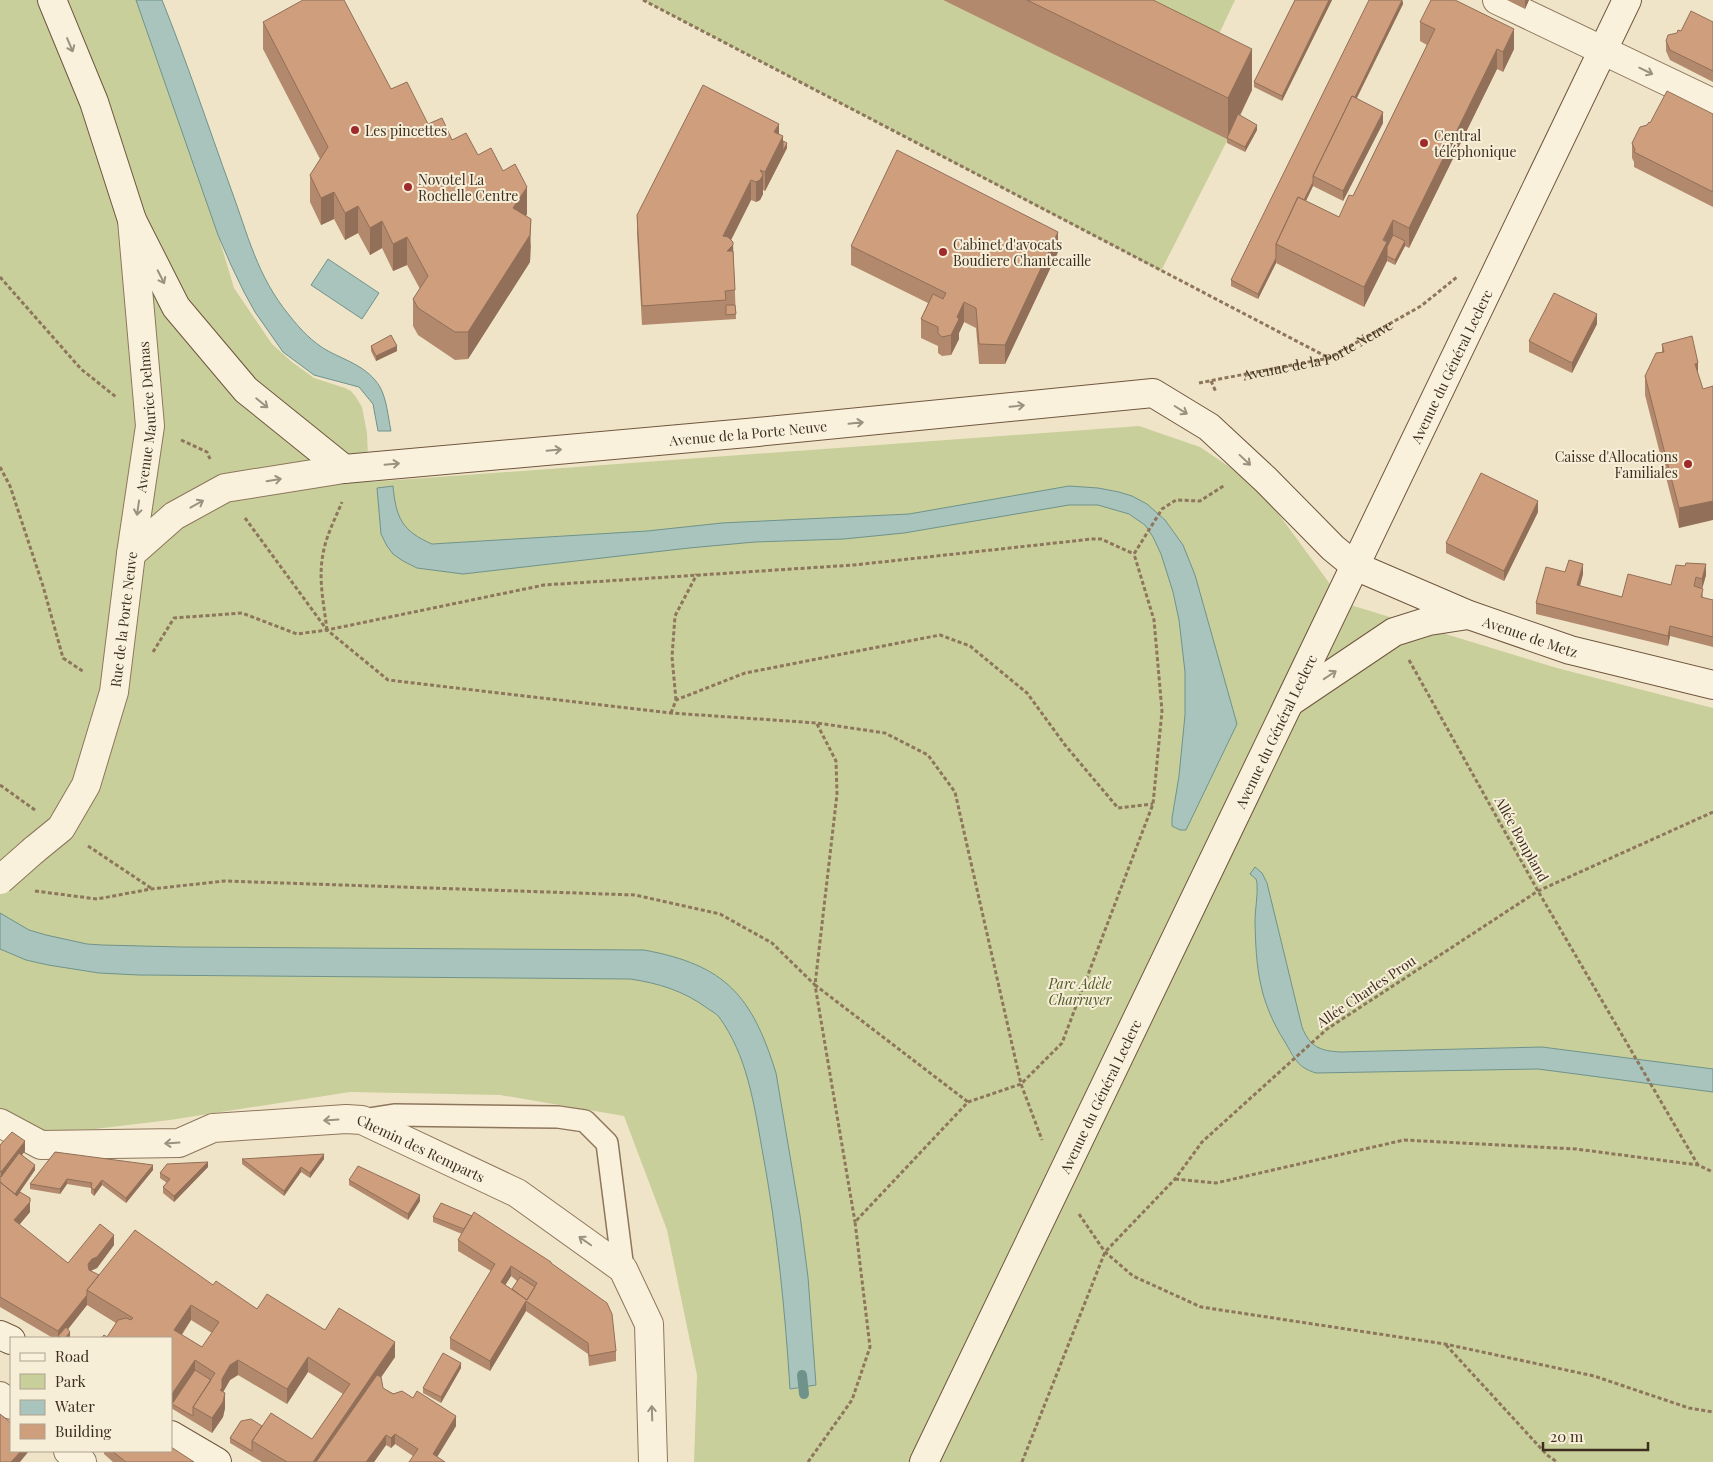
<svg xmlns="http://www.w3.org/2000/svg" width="1713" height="1462" viewBox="0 0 1713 1462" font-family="'Playfair Display',serif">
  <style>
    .green { fill: #c9cf9b }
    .water { fill: #a9c4bc; stroke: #6f938a }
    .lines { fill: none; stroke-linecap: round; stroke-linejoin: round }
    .stream { stroke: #6f938a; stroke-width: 10 }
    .lane-casing { stroke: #8d765c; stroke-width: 24 }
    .street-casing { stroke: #8d765c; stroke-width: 30 }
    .secondary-casing { stroke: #6f573f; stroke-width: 30 }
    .path { stroke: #8d765c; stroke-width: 3; stroke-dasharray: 4 2.5; stroke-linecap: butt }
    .lane { stroke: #faf1dc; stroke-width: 21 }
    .street { stroke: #faf1dc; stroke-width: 28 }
    .secondary { stroke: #faf1dc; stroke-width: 28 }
    .street-bridge-casing { stroke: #8d765c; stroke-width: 30; stroke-linecap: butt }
    .street-bridge { stroke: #faf1dc; stroke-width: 28 }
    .wall { fill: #b2896c; fill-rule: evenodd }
    .shaded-wall { fill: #916f58 }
    .building { fill: #cf9f7d; stroke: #916f58; fill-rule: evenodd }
    .oneway { stroke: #9c907e }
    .poi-dot { fill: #9e2a2b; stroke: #f7eed8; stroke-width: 2 }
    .labels { text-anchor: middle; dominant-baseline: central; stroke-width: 4; stroke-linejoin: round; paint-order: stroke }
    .poi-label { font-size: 14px; fill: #3d2e20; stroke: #f7eed8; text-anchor: start }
    .street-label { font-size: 14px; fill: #3d2e20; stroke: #f7eed8 }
    .park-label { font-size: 14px; font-style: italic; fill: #4d5a26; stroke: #f7eed8 }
  </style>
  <rect width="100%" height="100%" fill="#f0e4c8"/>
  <!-- green -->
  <path class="green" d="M0,0H148L234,288L272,344L292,362L314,378L345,388L351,391L356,397L362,407L367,433L369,482L1139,426L1200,447L1258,486L1344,603L1557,668L1713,708V1462H694L697,1375L667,1230L624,1116L500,1095L350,1092L170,1120L95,1129L39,1131L0,1109Z
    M643,0H943L1228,139L1161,271Z
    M1106,0H1235L1204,66Z"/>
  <!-- water -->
  <path class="water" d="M136,0H162C187,62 208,126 231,189C248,235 257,276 289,315C300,329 312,342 328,351C347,361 368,367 380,387C387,400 388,417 391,431H378L373,404L359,387L314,375L283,352L255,312L244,292L231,265L218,235Z
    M328,259L379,293L362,319L311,285Z
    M393,486C396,518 402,531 432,544L647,531L722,523L909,514L1069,486L1098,488L1119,492L1132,496L1147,504L1165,520L1183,545L1195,575L1237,724L1186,830H1180L1172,826V818L1179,776L1185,715V672L1179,620L1173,592L1161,554L1153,537L1145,525L1129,514L1098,505H1069L904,533L844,539L755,542L689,548L463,574L417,568L403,561L393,554L387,546L381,534L377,488Z
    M1255,867L1262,873L1267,883L1302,1027C1310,1047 1320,1051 1341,1052L1542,1047L1713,1069V1092L1538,1069L1316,1073C1297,1067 1295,1059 1285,1042C1259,1001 1256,969 1255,921C1255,909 1258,896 1257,883L1256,879L1250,874Z
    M0,913L29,930L46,935L87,944L102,945L182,947L644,950C726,965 752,996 776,1073L800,1215L808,1277L816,1385L790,1389C785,1309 777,1229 762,1149C754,1104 747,1055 719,1017C716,1013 711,1011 707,1008C684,991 658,983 630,979L139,975L99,973L48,965L26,960L0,949Z"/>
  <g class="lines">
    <!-- stream -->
    <path class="stream" d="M802,1375L804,1394"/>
    <!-- lane casing -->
    <g class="lane-casing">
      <path id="lane" d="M362,1120L394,1115L558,1117L585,1121L607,1143L623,1269"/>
    </g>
    <!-- street casing -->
    <g class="street-casing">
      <g id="street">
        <path d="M1497,0L1713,103"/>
        <path d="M131,554L174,516L225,488L344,469"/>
        <path id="s2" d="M34,850L61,828L86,785L114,692L131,554L150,426L132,220"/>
        <path id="s3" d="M0,1123L41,1145L179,1143L213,1128L346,1119L362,1120L517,1193L623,1269L649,1324L653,1462"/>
        <path d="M0,1396L11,1405"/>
        <path d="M68,1451L82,1462"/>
      </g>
    </g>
    <!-- secondary casing -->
    <g class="secondary-casing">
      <g id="secondary">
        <path id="s4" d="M52,0L94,102L132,220L176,307L246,390L344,469L747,433L1153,393L1209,427L1266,480L1333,548L1355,566L1469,615L1570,650L1713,685"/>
        <path d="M1290,702L1394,632L1429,621L1468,615"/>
        <path d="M0,1335L11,1340"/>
        <path d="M171,1435L217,1462"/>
        <path id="s5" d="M924,1462L1627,0"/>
      </g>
    </g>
    <!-- path -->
    <g class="path">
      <path d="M643,0L1329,358"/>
      <path d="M0,277L81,369L116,397"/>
      <path d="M1211,381L1216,392"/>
      <path id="s1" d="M1199,383L1329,358L1421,306L1457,277"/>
      <path d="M181,440L207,452L210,459"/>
      <path d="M0,467L10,486L43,586L63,658L84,672"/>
      <path d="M245,518L327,630L388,680L671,713L817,723L885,733L928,755L955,792L1021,1084L1042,1140"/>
      <path d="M327,630C324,605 318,579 323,554C326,536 335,519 342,502"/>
      <path d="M153,652L174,618L242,613L297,634L327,630L544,585L854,565L1092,539H1101L1134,554"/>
      <path d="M1409,660L1538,891L1698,1165"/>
      <path d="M676,700L672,657L675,616L697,574"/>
      <path d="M671,713L676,700L745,673L940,635L970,646L1027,693L1065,745L1118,808L1153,804"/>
      <path d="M817,724L836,761L837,794L815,985L968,1102"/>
      <path d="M0,785L35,810"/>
      <path d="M88,846L151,888"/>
      <path d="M35,891L97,899L151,889L225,881L635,895L720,914L772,943L815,985L855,1222"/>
      <path d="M1175,1179L1216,1183L1404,1140L1576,1149L1698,1165L1713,1172"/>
      <path d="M1079,1214L1105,1252L1133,1276L1201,1307L1445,1344L1594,1376L1689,1408L1713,1412"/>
      <path d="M1446,1345L1547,1455L1557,1462"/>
      <path d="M808,1462L852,1400L870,1347L855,1222L968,1102L1021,1084L1062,1043L1153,804L1162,711L1154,620L1134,554L1162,509L1176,500L1200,501L1225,485"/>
      <path d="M1022,1462L1105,1252L1175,1179L1202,1142L1327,1029L1538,891L1713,812"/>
    </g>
    <!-- lane -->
    <use href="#lane" class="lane"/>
    <!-- street -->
    <use href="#street" class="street"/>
    <!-- secondary -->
    <use href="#secondary" class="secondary"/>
    <!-- street-bridge casing -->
    <g class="street-bridge-casing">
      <path id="street-bridge" d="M0,880L34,850"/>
    </g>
    <!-- street-bridge -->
    <use href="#street-bridge" class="street-bridge"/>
  </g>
  <!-- wall -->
  <path class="wall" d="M943,0H1153L1252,90L1240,116L1257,130L1245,152L1227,143V139Z
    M1295,0H1332L1282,101L1254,87V82Z
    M1403,0V4L1357,98L1383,123L1343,201L1313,186L1306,201L1339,217L1353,196L1427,45L1420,41V22L1514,49L1503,72L1497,69L1409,248L1405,246L1395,265L1387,261L1364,307L1276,263L1258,299L1231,286V280Z
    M1507,0H1529L1525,9Z
    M263,22L391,89L428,124L452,140L503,171L527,214L526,216L531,246L530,262L468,359L455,360L418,335L413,326V299L420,289L407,265L393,271L382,248L370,255L358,233L345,240L334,219L321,225L310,202V175L320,159L263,49Z
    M1713,22V82L1670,60L1666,51V41Z
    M1713,114V207L1634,167V162L1632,158V143L1647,125L1650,123Z
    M779,135L787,148L765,191L763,190V194L760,200L756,202L751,200L731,240L733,242L736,319L642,325L637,234V215Z
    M851,246L1058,252L1005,364H979L976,328L964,322L959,333V339L951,355L942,356L938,353V346L921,338V319L928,303L851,265Z
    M1597,324L1572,373L1529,352V341Z
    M1662,344L1698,375L1703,389L1679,528L1645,395V376L1662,353Z
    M371,346L397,351L376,361L371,351Z
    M1538,512L1504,581L1446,553V543Z
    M1565,572L1583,574L1580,586L1622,597L1671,585L1706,575L1702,589L1703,598L1713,600V647L1670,636L1668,646L1536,614V603Z
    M0,1145L25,1151L22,1155L35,1170L17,1196L30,1209V1212L19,1225L68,1263L114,1245L97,1268L91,1271L99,1275L213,1285L257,1309L325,1330L395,1357L381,1377L383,1388L456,1426L437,1457L413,1456L395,1444L391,1448L386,1445L374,1462H262L230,1443V1438L262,1426L312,1439L343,1394L308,1372L287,1404L238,1375L230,1380L223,1392L225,1408L223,1417L212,1433L171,1408V1338L107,1337L116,1323L87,1305L68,1329L70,1337L69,1338H53L0,1307ZM191,1320L212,1333L202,1347L182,1335Z
    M55,1152L153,1170L126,1203L102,1185L94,1196L91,1193V1188L67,1184L60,1194L30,1189V1184Z
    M242,1159H324L310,1178L301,1172L284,1196L242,1164Z
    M208,1167L174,1202L163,1193V1187L167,1183L160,1178V1173Z
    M349,1180L420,1201L408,1220L349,1185Z
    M433,1217L551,1264L616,1351V1361L589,1366L588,1354L526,1311L490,1371L450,1349V1338L491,1271L458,1251V1240L462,1234L433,1222ZM511,1276L517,1281L512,1289L505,1285Z
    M461,1368L441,1403L423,1393V1388Z
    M104,1451H171L194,1462H113L104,1454Z"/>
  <!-- shaded-wall -->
  <path class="shaded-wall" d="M1329,0H1332L1282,101V96Z
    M1402,0L1403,4L1317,178L1315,177Z
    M1525,0H1529L1525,9Z
    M1514,29V49L1503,72V52Z
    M1252,49V90L1228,139V98Z
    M1497,49V69L1409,248V228Z
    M1383,112V123L1343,201V191Z
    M779,124V143L783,136V151L787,143V148L765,191V172L774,132Z
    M1257,125V130L1245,152V147Z
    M763,175V194L760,200L756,202V182Z
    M751,180V200L723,256V236Z
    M1313,182V186L1283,248L1281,246Z
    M527,187V214L513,236V208Z
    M334,192V219L321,225V198Z
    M358,206V233L345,240V213Z
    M531,219L530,262L468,359V332Z
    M1393,220V240L1387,252V261L1364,307V287L1383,240Z
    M382,221V248L370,255V228Z
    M1058,232V252L1005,364V345Z
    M407,237V265L393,271V244Z
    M1405,241V246L1395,265V260Z
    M733,245V264L727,251Z
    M1276,258V263L1258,299V294Z
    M964,302V322L959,333V339L951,355V335L957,317Z
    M1597,314V324L1572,373V363Z
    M397,346V351L376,361V356Z
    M1698,363V383L1695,364Z
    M1538,501V512L1504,581V571Z
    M1713,501V520L1679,528V508Z
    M1583,564V574L1577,596V585Z
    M1706,564V575L1702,589V579Z
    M1670,626V636L1668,646V636Z
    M25,1141V1151L1,1182V1172Z
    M324,1154V1159L310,1178V1173Z
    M208,1162V1167L174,1202V1196Z
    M35,1165V1170L12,1203V1198Z
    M153,1165V1170L126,1203V1198Z
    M301,1167V1172L284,1196V1191Z
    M67,1179V1184L60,1194V1189Z
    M102,1180V1185L94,1196V1190Z
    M420,1195V1201L408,1220V1214Z
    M30,1198V1212L14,1231V1220Z
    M114,1235V1245L97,1268L92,1270L88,1275V1264Z
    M511,1266V1276L501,1292V1282Z
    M87,1295V1305L61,1338L58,1336V1331Z
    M526,1301V1311L490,1371V1361Z
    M191,1305V1320L174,1345V1330Z
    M70,1332V1337L69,1338H65Z
    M395,1342V1357L323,1462H313Z
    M308,1357V1372L287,1404V1389Z
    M195,1360V1375L172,1404V1394Z
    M238,1360V1375L230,1380L222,1394L220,1390L222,1379L230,1365Z
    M461,1363V1368L441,1403V1397Z
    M225,1393V1408L223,1417L212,1433V1418Z
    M456,1416V1426L434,1462L433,1454Z
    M395,1434V1444L391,1448V1438Z
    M386,1435V1445L374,1462H366Z
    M21,1451H29L20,1462H11Z"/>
  <!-- building -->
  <path class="building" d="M303,0H344L391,89L407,82L428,124L442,118L452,140L466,133L478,155L491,148L503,171L515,164L527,187L513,208L531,219L530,235L468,332H455L418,308L413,299L428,276L407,237L393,244L382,221L370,228L358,206L345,213L334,192L321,198L310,175L328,147L263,22Z
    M1027,0H1153L1252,49L1228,98Z
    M1295,0H1329L1282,96L1254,82Z
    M1369,0H1402L1355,97L1352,96L1313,176V182L1304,200L1298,197L1276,244V258L1258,294L1231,280Z
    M1431,0H1455L1514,29L1503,52L1497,49L1409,228L1393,220L1383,240L1387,242L1364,287L1276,244L1298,197L1339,217L1349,195L1353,196L1435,29L1420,22Z
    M1691,11L1713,22V71L1670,50L1666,41L1668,35L1677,33L1678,30L1681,31Z
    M703,85L779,124L774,132L783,136L765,172L760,170L763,175L760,180L756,182L751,180L723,236L728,237L733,242V245L727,251H733L735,290L725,291L726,300L642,306L637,215Z
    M1667,91L1713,114V192L1634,152L1635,150L1632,143L1640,127L1647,125L1649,122L1650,123Z
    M1352,96L1383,112L1343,191L1313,176Z
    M1238,114L1257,125L1245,147L1227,138Z
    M783,141L787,143L783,151Z
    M897,150L1058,232L1005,345L979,344L976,308L964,302L957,317L959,319L951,335L942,337L938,333V327L921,319L933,294L943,299L946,293L851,246Z
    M1393,235L1405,241L1395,260L1387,256V247Z
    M1554,293L1597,314L1572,363L1529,341Z
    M726,305H735L736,314L726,315Z
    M391,335L397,346L376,356L371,346Z
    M1692,336L1698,363L1695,364L1703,389L1713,386V501L1679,508L1645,376L1656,353L1664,352L1662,344Z
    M1481,473L1538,501L1504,571L1446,543Z
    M1569,560L1583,564L1577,585L1622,597L1628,574L1671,585L1676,565L1685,566L1686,563L1706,564L1702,579L1696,577L1694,586L1703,589L1701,597L1713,600V637L1670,626L1668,636L1536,603L1546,567L1565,572Z
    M12,1132L25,1141L1,1172L0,1171V1145Z
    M55,1152L153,1165L126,1198L102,1180L94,1190L91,1187L92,1183L67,1179L60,1189L30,1184Z
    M19,1153L35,1165L15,1194L0,1182V1176L1,1177Z
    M324,1154L310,1173L301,1167L284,1191L242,1159Z
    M208,1162L174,1196L163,1187L170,1179L160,1173L167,1164Z
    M358,1166L420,1195L408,1214L349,1180Z
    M0,1182L17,1196L20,1192L30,1198V1202L14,1220L68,1263L100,1224L114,1235L97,1257L92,1259L88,1264L89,1270L99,1275L87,1290V1295L58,1331L0,1297Z
    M441,1203L472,1216L464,1229L433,1217Z
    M474,1212L551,1262V1263L607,1303L612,1314L616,1351L589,1356L588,1343L526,1301L490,1361L450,1338L495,1264L458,1240ZM511,1266L537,1283L527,1300L501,1282Z
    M135,1230L213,1285L216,1281L257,1309L267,1294L325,1330L339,1308L395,1342L313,1462H287L252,1441L271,1413L312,1439L350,1384L308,1357L287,1389L238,1360L230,1365L222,1379V1388L220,1390L225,1393L223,1402L212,1418L193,1407L215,1373L195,1360L172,1394L171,1393V1338H101L104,1335L107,1337L118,1320L126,1318L131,1320L133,1318L87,1290ZM191,1305L219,1322L202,1347L174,1330Z
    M520,1277L535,1287L527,1300L512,1289Z
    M66,1327L70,1332L65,1338H62L58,1336Z
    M443,1353L461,1363L441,1397L423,1388Z
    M195,1370L211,1380L193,1407V1416L172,1404Z
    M377,1375L381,1377L383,1388L393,1394L402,1391L413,1398L417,1391L456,1416L433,1454L445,1462H409L418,1449L395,1434L391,1438L386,1435L366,1462H316Z
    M0,1414L11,1423V1451H21L11,1462H0Z
    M251,1419L262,1426L252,1441V1451L230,1438L241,1421Z
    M171,1447L194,1462H126L112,1451H171Z"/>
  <!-- one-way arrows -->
  <defs><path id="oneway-shaft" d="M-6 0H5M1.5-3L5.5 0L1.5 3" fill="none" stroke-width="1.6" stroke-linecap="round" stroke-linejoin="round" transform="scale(1.25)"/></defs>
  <g class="oneway">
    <use href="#oneway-shaft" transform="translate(70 45) rotate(67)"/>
    <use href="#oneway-shaft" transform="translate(1646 71) rotate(26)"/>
    <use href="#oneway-shaft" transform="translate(161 277) rotate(63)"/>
    <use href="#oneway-shaft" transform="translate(262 403) rotate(39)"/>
    <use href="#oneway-shaft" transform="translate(1017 406) rotate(-6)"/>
    <use href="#oneway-shaft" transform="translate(1181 410) rotate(32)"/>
    <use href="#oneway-shaft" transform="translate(856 423) rotate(-6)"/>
    <use href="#oneway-shaft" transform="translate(554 450) rotate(-5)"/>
    <use href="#oneway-shaft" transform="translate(1245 460) rotate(43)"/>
    <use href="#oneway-shaft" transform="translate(392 464) rotate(-5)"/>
    <use href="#oneway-shaft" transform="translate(274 480) rotate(-9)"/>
    <use href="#oneway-shaft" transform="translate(197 504) rotate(-29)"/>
    <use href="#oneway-shaft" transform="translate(138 508) rotate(98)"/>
    <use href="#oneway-shaft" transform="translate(1330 675) rotate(-34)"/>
    <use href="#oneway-shaft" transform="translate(331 1120) rotate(176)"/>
    <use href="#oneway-shaft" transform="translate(172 1143) rotate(176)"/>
    <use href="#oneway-shaft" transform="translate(585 1241) rotate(-145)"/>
    <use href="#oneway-shaft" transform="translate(652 1413) rotate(-92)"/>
  </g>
  <!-- markers -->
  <g class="poi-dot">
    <circle cx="355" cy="130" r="5"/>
    <circle cx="1424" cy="143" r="5"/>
    <circle cx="408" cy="187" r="5"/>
    <circle cx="943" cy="252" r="5"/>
    <circle cx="1688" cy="464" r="5"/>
  </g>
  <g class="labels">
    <!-- poi labels -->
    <g class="poi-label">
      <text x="365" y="130">Les pincettes</text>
      <text x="1434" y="135">Central<tspan x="1434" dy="16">téléphonique</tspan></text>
      <text x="418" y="179">Novotel La<tspan x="418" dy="16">Rochelle Centre</tspan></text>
      <text x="953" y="244">Cabinet d'avocats<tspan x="953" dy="16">Boudiere Chantecaille</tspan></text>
      <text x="1678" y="456" text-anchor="end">Caisse d'Allocations<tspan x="1678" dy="16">Familiales</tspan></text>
    </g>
    <!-- street labels -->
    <g class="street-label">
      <text stroke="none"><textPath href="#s1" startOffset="124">Avenue de la Porte Neuve</textPath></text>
      <text stroke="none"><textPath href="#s5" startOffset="1216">Avenue du Général Leclerc</textPath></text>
      <text stroke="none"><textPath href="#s2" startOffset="459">Avenue Maurice Delmas</textPath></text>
      <text stroke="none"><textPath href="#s4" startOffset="972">Avenue de la Porte Neuve</textPath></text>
      <text stroke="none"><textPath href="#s2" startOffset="255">Rue de la Porte Neuve</textPath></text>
      <text stroke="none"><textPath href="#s4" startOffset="1835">Avenue de Metz</textPath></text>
      <text stroke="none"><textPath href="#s5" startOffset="811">Avenue du Général Leclerc</textPath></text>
      <text transform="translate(1522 839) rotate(61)">Allée Bonpland</text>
      <text transform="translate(1366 991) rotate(-34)">Allée Charles Prou</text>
      <text stroke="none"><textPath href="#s5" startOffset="406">Avenue du Général Leclerc</textPath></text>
      <text stroke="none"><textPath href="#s3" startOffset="436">Chemin des Remparts</textPath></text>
    </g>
    <!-- park labels -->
    <g class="park-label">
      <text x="1080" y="983">Parc Adèle<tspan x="1080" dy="16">Charruyer</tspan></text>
    </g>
  </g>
  <!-- legend -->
  <rect x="10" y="1337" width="162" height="115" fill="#f7eed8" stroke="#ada18e"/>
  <rect x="20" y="1353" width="25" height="8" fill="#faf1dc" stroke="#ada18e"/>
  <text x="55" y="1362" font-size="15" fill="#3d2e20">Road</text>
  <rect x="20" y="1374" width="25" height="15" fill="#c9cf9b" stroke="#ada18e"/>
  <text x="55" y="1387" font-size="15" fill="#3d2e20">Park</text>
  <rect x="20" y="1400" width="25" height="15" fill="#a9c4bc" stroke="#ada18e"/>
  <text x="55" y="1412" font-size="15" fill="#3d2e20">Water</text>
  <rect x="20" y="1424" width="25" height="15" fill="#cf9f7d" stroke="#ada18e"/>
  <text x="55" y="1437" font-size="15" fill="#3d2e20">Building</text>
  <!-- scale -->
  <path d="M1543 1442v8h105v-8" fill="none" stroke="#3d2e20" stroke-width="2.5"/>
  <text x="1550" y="1442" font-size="15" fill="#3d2e20" stroke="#f7eed8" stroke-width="4" paint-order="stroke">20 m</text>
</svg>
